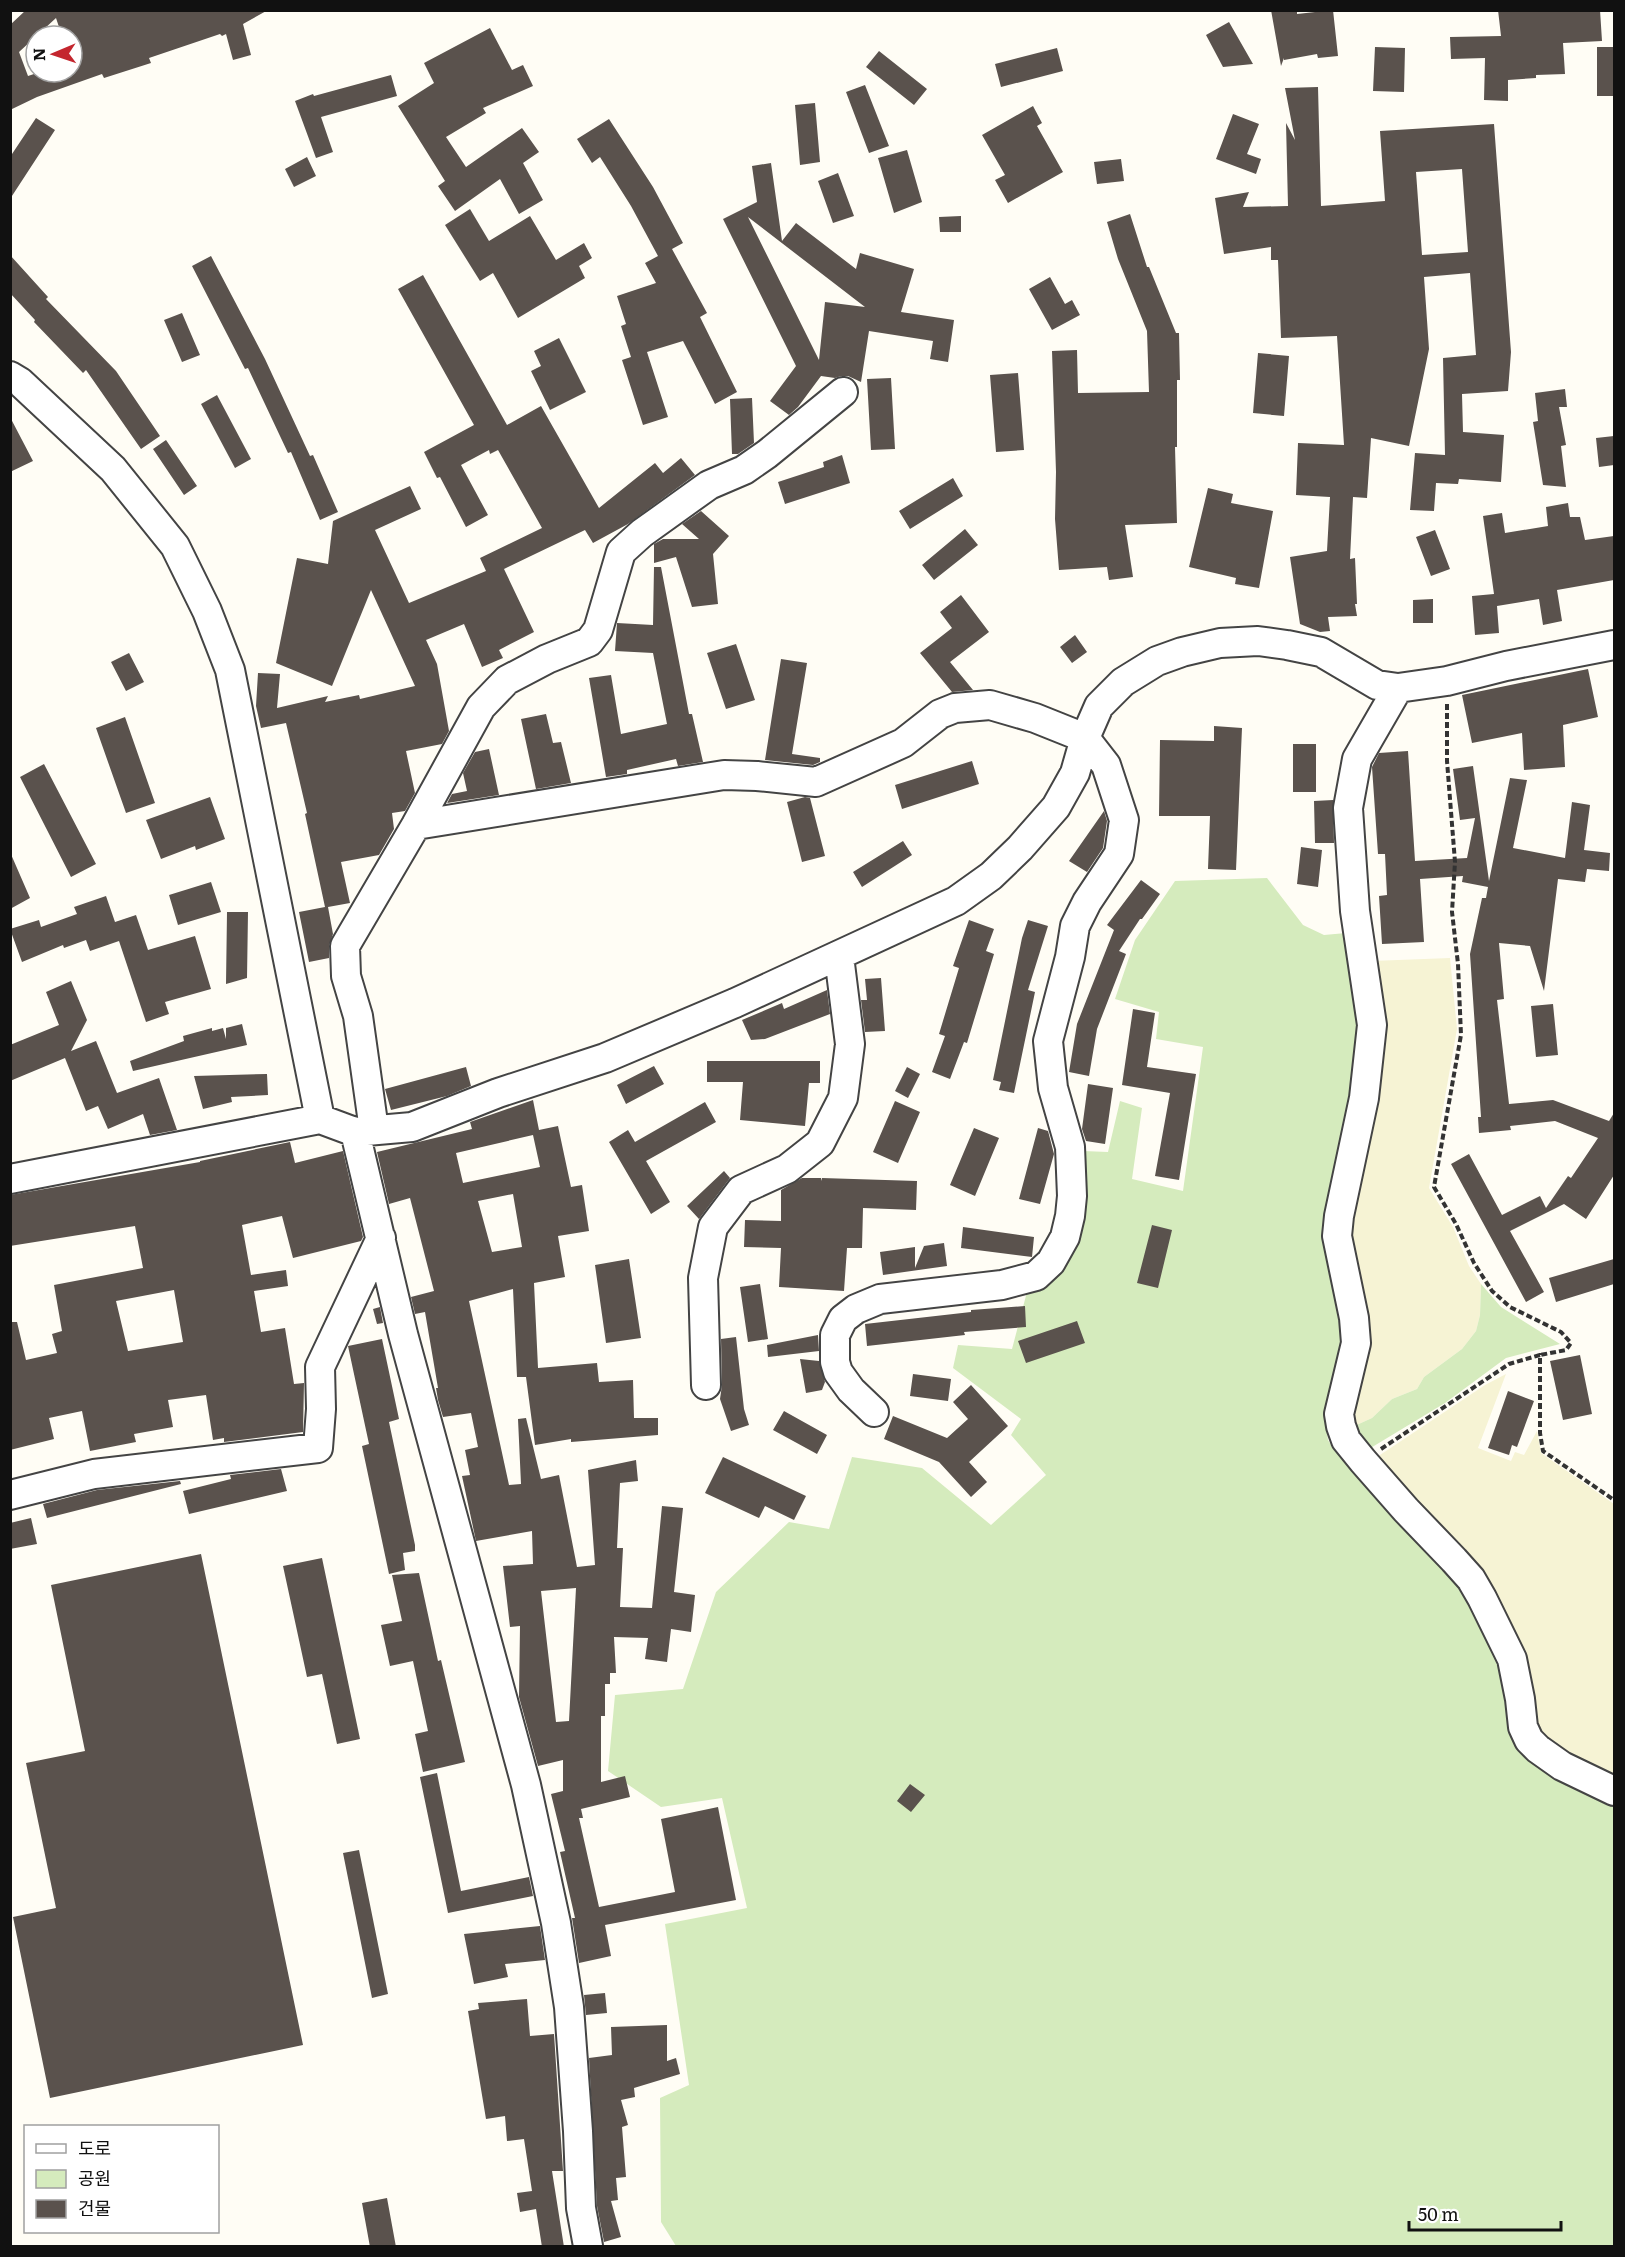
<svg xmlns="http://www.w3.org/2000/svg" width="1625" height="2257" viewBox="0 0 1625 2257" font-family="Literata,'Noto Sans KR',serif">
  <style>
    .farmland { fill: #f6f3d4 }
    .green { fill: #d5ebbd }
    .building { fill: #5a524d; fill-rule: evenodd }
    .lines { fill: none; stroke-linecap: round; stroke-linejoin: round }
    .minor-casing { stroke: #444; stroke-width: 32 }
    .path { stroke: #333; stroke-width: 4; stroke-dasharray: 6 3; stroke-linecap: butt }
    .minor { stroke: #fff; stroke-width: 28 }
  </style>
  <rect width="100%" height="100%" fill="#fffdf5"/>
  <!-- farmland -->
  <path class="farmland" d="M1450,958L1457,1029L1429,1188L1453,1227L1469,1266L1481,1284L1480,1315L1476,1331L1462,1349L1424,1377L1417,1389L1392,1399L1372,1418L1350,1428L1344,1251L1372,961Z
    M1506,1374L1478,1448L1511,1461L1515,1452L1524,1455L1537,1431L1541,1453L1614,1504V1788L1551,1756L1368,1463L1485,1385Z"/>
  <!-- green -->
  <path class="green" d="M1267,878L1303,925L1324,935L1346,933L1359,973L1347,1328L1326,1426L1328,1440L1334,1450L1436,1552L1493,1634L1513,1725L1614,1802V2246H676L661,2222L660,2098L689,2085L665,1924L747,1908L722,1798L661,1807L608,1771L615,1695L683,1689L716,1592L789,1522L829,1529L852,1457L922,1468L991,1525L1046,1475L1011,1435L1021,1419L953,1368L958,1345L1012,1349L1028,1288L1063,1261L1083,1151L1108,1152L1120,1101L1142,1108L1132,1179L1183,1191L1203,1047L1156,1039L1159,1012L1115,999L1135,940L1175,881Z
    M1481,1284L1501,1307L1560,1344L1506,1358L1445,1403L1364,1452L1350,1428L1372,1418L1392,1399L1417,1389L1424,1377L1462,1349L1476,1331L1480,1315Z"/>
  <!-- building -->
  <path class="building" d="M26,10H268L243,24L251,55L233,60L226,34L222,36L220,34L149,58L151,63L104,78L102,74L37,97L10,110V25ZM56,18L62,36H72V72H40L28,76L19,52Z
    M1271,10H1297V14L1333,10L1338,56L1318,58L1317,54L1284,60V58L1281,66Z
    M1498,10H1600L1602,41L1563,43L1565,74L1536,75V78L1508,80V101L1484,100L1485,58L1451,59L1450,37L1501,36Z
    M1229,22L1253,64L1223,67L1206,35Z
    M490,28L512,70L523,65L533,86L483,108L486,113L446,137L466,167L522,128L539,152L523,163L543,200L519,214L500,179L455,211L438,186L445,181L398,106L434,83L424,63Z
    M1375,47L1405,48L1404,92L1373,91Z
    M1597,47H1614V96H1597Z
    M1057,48L1063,71L1001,87L995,64Z
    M879,51L927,89L914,105L866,67Z
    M391,75L397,96L321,117L333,152L316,158L295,101L313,94L314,96Z
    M865,85L889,146L869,153L846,92Z
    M1318,87L1321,206L1385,201L1380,131L1494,124L1511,352L1508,391L1462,394L1463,432L1504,435L1501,482L1459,479L1458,484L1436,483L1434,511L1410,510L1415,453L1445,455L1443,358L1476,355L1470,273L1424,277L1429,349L1409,446L1371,438L1367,498L1353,497L1350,559L1355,558L1357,604H1355L1357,616L1328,617L1330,631L1320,632L1300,624L1290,557L1327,551L1330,497L1296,495L1298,443L1344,445L1337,336L1281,338L1278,260H1271V247L1224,254L1215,198L1249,192L1243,207L1288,206L1286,123L1295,140L1285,88ZM1462,169L1468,252L1422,255L1416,172Z
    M815,103L820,162L800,165L795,105Z
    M1033,106L1042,123L1037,126L1063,172L1008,203L995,180L1005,175L982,135Z
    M1233,114L1259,124L1247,154L1261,159L1256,174L1216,159Z
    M36,118L55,130L10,199V157Z
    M609,119L653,187L683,243L672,249L707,313L700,317L737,392L715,404L683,341L647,352L668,417L643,425L622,360L631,357L621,326L626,324L617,296L656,283L645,263L658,256L631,206L600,157L592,163L577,139Z
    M907,150L922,202L894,213L878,158Z
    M307,157L316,176L294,187L285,169Z
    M1121,159L1124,181L1097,184L1094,162Z
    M771,163L782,241L796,223L856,269L860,253L914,269L901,312L954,320L948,362L930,359L933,341L869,331L861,382L848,376H841L835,378L821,376L798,407L789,415L770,401L796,366L723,219L757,202L752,166ZM748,217L865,307L825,302L819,360Z
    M838,173L854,216L833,223L818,181Z
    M470,209L489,241L530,216L556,260L584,243L592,258L579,266L585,278L518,318L493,273L480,281L445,225Z
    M1130,214L1147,267H1149L1176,333H1179L1180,380H1177V447H1175L1177,523L1125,525L1133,577L1109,580L1107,567L1059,570L1055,519L1056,472L1052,351L1077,350L1078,393L1149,392L1147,331L1118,259L1107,222Z
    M961,216V232H940L939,217Z
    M10,255L48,297L46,299L116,371L160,436L141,449L86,370L83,373L34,322L35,320L10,293Z
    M211,256L265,359L310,456L313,455L338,512L320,520L291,452L288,453L248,368L245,369L192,266Z
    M423,275L507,425L541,406L599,508L655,463L663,473L681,458L695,475L628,524L593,543L585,530L504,569L534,632L499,650L503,658L482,667L464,624L426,640L437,664L449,731L442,744L406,751L415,793L405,811L392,813L394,829L379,855L341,862L350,903L328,907L333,934L329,946V958L309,962L299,912L325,907L305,814L307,813L286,723L261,728L256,706L258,673L280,674L277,708L328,696L325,702L359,695L360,699L415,686L371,590L332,686L276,663L297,558L328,564L333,521L410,486L421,509L375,530L409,603L486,571L480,558L542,528L498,450L490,454L489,450L461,465L488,515L466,527L440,477L437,478L424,452L474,425L398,289Z
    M1050,277L1065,304L1072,300L1080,315L1052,330L1029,289Z
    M182,313L200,355L182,362L164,320Z
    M559,338L586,392L550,410L531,371L541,366L534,351Z
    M1258,353L1289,356L1284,416L1253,413Z
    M1018,373L1024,450L996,452L990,375Z
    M891,378L895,449L871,450L867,379Z
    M1565,389L1567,407H1559L1566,445L1561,446L1566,487L1543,485L1533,422L1538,421L1535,393Z
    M217,395L251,459L235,468L201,404Z
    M752,398L754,443L738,454H732L730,399Z
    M10,417L33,461L10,472Z
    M1614,436V465L1599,467L1596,438Z
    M166,440L197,486L184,495L153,449Z
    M842,455L850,483L785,504L778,482L824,467L823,462Z
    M953,478L963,496L910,529L899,511Z
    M1208,488L1233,494L1231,503L1273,511L1259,588L1235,584L1236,578L1189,567Z
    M1568,503L1570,517H1580L1585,540L1614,536V580L1557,590L1562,621L1543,625L1539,599L1497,606L1499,633L1475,635L1472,596L1494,594L1483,516L1502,513L1505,533L1548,526L1546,507Z
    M701,511L729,536L713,554L718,604L692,607L676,557L654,563V544L663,539H699L682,524Z
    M965,529L978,545L934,580L922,565Z
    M1435,530L1450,569L1431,576L1416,537Z
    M654,567H661L689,714H692L703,762L678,766L676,759L627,770V774L606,777L589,678L611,675L621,734L667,724L653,653L615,651L617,623L653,625Z
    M961,595L989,632L950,662L973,690L952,692L920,653L952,628L940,612Z
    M1433,599V623H1413V600Z
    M1075,635L1087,652L1072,663L1060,647Z
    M736,644L755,700L726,709L707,653Z
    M129,653L144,682L126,691L111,662Z
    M781,659L807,663L792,754L820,758V762L813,765L765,760Z
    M1588,669L1598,717L1563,725L1565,767L1524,770L1522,733L1472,743L1462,695Z
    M546,714L553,743L561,742L571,783L536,789L521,719Z
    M125,717L155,803L126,813L96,728Z
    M1214,726L1242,728L1236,870L1208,869L1210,816H1159L1160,740L1214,741Z
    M1293,744H1316V792H1293Z
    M489,749L499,795L447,803L452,794L467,791L463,773L475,752Z
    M1408,751L1415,861L1467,858L1475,818L1460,820L1453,769L1473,766L1489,881L1510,778L1527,780L1513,848L1565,858L1572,802L1590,805L1584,850L1610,853L1609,871L1587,869L1585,882L1558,879L1544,991L1530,946L1499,943L1504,999L1497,1000L1509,1104L1553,1100L1609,1121L1614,1113V1175L1586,1219L1564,1204L1510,1231L1544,1292L1526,1302L1451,1164L1469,1154L1502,1215L1540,1196L1546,1208L1568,1176L1571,1178L1598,1138L1555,1121L1510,1126L1511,1130L1479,1133L1478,1117H1481L1470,954L1482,898H1486L1488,887L1462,882L1463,876L1420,879L1424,942L1382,944L1379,896L1387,895L1385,854H1378L1372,767L1379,753Z
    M972,761L979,784L902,809L895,785Z
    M44,764L96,864L71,877L20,777Z
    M210,797L225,839L196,850L195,846L161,859L146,820Z
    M805,797L810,798L825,856L802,862L787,802Z
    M1333,800L1334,843H1315L1314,801Z
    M1104,811L1107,821L1103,848L1087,872L1069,861Z
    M903,841L912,855L862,887L853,872Z
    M1301,847L1322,850L1318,887L1297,884Z
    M10,852L30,898L10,909Z
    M1141,880L1160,894L1142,919H1140L1119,951L1126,954L1097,1029L1089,1076L1069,1072L1077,1024L1114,930L1107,925Z
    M211,882L221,912L178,925L169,895Z
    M106,896L115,922L136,915L148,950L195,936L211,989L165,1002L169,1014L146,1022L119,941L90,951L86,940L64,948L63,945L22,962L10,929L39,920L41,927L77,914L74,907Z
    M227,912H248L247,978L226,984Z
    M969,920L994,929L986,951L994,954L967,1043L964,1042L950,1079L932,1072L945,1036L939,1034L959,968L953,966Z
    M1028,920L1048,926L1028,990L1035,992L1014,1093L999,1090L1001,1082L993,1080L1022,938Z
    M881,978L885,1031L865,1032L861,1000H867L865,979Z
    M71,981L87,1020L71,1051L96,1041L117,1093L159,1078L177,1130L150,1135L143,1114L108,1129L98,1106L86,1111L65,1058L10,1081V1045L59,1025L46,992Z
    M827,990L830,1014L765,1039L751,1040L742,1020L782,1003L784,1009Z
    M1553,1004L1558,1055L1536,1057L1531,1006Z
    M1133,1009L1155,1013L1147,1067L1196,1074L1179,1180L1155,1176L1170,1093L1122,1085Z
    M242,1024L247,1045L133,1071L130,1061L184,1041L183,1036L212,1028V1031L223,1028L226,1039V1028Z
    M707,1061H820V1083H809L805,1126L740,1120L743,1082H707Z
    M654,1066L664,1084L626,1104L617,1085Z
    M466,1067L471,1086L447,1096L391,1110L385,1089Z
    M907,1067L920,1074L908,1098L895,1091Z
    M267,1074L268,1095L231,1097L232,1102L203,1109L194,1076Z
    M1088,1084L1113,1088L1105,1144L1086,1141L1082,1129Z
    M533,1100L539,1130L558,1126L571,1187L582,1185L589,1231L558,1236L565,1277L534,1283L538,1368L597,1363L599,1382L633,1380L634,1418H658V1435L571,1442V1439L535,1445L526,1377H517L513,1289L469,1301L509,1485L521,1484L518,1419L526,1418L541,1479L559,1475L577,1567L595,1565L588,1470L636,1460L638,1481L620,1483L617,1548H623L620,1607L652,1608L662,1506L683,1508L674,1592L695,1595L691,1632L671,1629L667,1662L645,1659L648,1638L614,1637L616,1673H610V1684H605V1716H601V1782L625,1776L630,1797L581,1809L583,1818H579L599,1907L675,1892L661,1819L718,1807L736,1900L605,1925L611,1956L579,1963L572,1918H575L560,1852L565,1851L551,1794L563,1791V1760L538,1766L519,1697L520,1626L510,1627L503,1566L533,1564L532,1531L476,1541L462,1476L470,1475L465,1450L478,1447L471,1413L443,1417L438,1400L436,1388H438L425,1312L415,1314L411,1297L434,1291L410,1198L389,1204L377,1152L472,1129L470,1122ZM533,1135L540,1167L463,1183L456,1153ZM513,1194L522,1247L492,1252L478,1201ZM576,1588L569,1721L556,1722L541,1591Z
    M895,1101L920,1112L898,1163L873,1152Z
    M705,1102L716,1122L646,1161L670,1202L651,1214L609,1142L628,1130L635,1142Z
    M974,1128L999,1138L975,1196L950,1185Z
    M1038,1128L1048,1131L1054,1154L1040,1204L1019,1199Z
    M290,1142L295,1163L343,1151L363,1237L361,1241L293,1258L282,1216L242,1225L251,1275L286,1270L288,1286L254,1291L261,1332L285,1328L294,1384L304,1383L303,1432L224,1442V1438L213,1440L206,1395L168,1400L173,1427L134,1434L136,1442L90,1451L82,1411L49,1418L54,1439L10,1450V1322H17L26,1360L57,1353L52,1334L62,1331L54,1285L143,1268L135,1226L10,1246V1195L200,1162V1161ZM174,1290L183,1342L128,1351L116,1301Z
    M724,1171L730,1178L699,1219L687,1206Z
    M802,1178H821V1181L822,1178L917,1181L916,1210L863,1208L862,1248H847L844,1291L779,1287L781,1248L744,1247L745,1220L781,1221V1190Z
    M1152,1225L1172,1230L1158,1288L1137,1283Z
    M963,1227L1034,1237L1032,1257L961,1248Z
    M944,1243L947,1266L883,1275L880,1252L915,1247V1268L924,1246Z
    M629,1259L641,1338L606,1343L595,1265Z
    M1614,1259V1284L1556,1302L1549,1278Z
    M760,1284L768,1339L748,1342L740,1287Z
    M1025,1306L1026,1327L964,1332L965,1335L867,1346L865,1324L971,1312V1310Z
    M380,1307L383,1323L377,1324L373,1309Z
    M1077,1321L1085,1343L1026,1363L1018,1341Z
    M818,1335L819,1351L768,1357L767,1345Z
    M736,1337L744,1409L749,1425L731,1431L720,1399L722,1385L721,1339Z
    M382,1339L399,1419L389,1422L415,1545V1551L403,1553L405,1570L389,1574L362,1446L369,1444L348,1346Z
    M1580,1355L1592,1414L1563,1420L1550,1361Z
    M800,1359L819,1361L825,1382L822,1390L806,1393Z
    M913,1374L951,1379L948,1401L910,1396Z
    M971,1385L1008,1426L969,1462L987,1482L971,1497L939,1462L884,1439L893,1416L947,1438L968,1419L953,1402Z
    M1508,1391L1534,1401L1517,1447L1512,1445L1509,1455L1488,1448Z
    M784,1411L827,1435L817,1454L773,1430Z
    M723,1457L806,1496L794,1520L765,1506L759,1518L705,1493Z
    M281,1469L287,1491L189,1514L183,1491L231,1479L230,1475Z
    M180,1481L181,1484L47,1518L43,1504L97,1490Z
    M31,1518L37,1544L10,1549V1523Z
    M201,1554L303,2045L50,2098L13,1917L56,1908L26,1763L85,1751L51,1585Z
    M322,1558L360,1739L337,1744L322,1674L307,1677L283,1566Z
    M419,1573L438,1661L441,1660L465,1762L423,1772L415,1734L428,1731L413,1661L390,1666L381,1625L402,1621L392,1575Z
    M437,1773L461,1891L529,1877L533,1896L448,1913L420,1777Z
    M910,1784L925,1795L911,1812L897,1801Z
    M359,1850L388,1994L372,1998L343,1853Z
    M540,1926L545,1960L505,1964L508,1977L474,1984L464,1934Z
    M605,1993L607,2013L586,2015L584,1995Z
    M527,1999L530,2036L554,2034L563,2171H552L564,2247H542L536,2209L520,2212L517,2193L532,2191L524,2139L507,2141L505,2116L486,2119L468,2011L479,2009L478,2003Z
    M667,2025V2061L676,2058L680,2074L634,2088L635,2097L621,2100L628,2125L622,2127L626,2177L616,2178L618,2200L611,2201L621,2237L604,2242L597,2206L589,2058L612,2055L611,2027Z
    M387,2198L396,2247H370L362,2203Z"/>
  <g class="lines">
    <!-- minor casing -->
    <g class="minor-casing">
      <path id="minor" d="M10,376L20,382L113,469L175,546L207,611L230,670L320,1119
        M1398,688L1357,759L1348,808L1355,911L1372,1025L1364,1098L1339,1216L1337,1236L1354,1318L1356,1343L1339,1414L1341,1426L1346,1440L1363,1461L1406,1510L1454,1560L1471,1579L1482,1598L1512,1659L1520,1699L1523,1727L1529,1740L1538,1749L1562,1766L1614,1791
        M416,825L724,775L757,776L816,782L903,743L940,714L955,708L990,705L1035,718L1085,738L1106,765L1124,820L1119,854L1087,902L1075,926L1070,957L1048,1041L1053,1088L1070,1147L1072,1196L1070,1216L1065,1237L1051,1262L1036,1276L1002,1285L880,1299L856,1309L843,1319L835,1335V1362L838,1372L851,1390L874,1412
        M374,1130L358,1016L346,976L345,946L416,825L481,707L507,680L547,659L589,642L598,630L621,552L642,533L709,485L744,470L767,454L843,392
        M355,1132L403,1334L526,1785L556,1923L569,2007L578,2131L581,2208L588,2246
        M10,1179L320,1119L355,1132L412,1127L498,1093L605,1058L735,1003L956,901L991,876L1020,848L1056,807L1075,773L1085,738L1099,706L1123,682L1157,661L1182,652L1220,643L1258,641L1287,645L1321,652L1377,685L1398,688L1447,681L1506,666L1614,645
        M706,1385L703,1278L713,1227L741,1190L787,1169L820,1143L843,1098L850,1044L839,956
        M10,1495L94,1474L318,1448L321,1409L320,1367L381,1238"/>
    </g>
    <!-- path -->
    <path class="path" d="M1447,704V761L1455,862L1452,912L1458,964L1461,1035L1434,1187L1456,1224L1474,1263L1492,1291L1510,1307L1561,1332L1571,1343L1566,1350L1540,1355
      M1381,1449L1509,1364L1540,1355V1433L1543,1451L1614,1500"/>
    <!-- minor -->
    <use href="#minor" class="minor"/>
  </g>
  <!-- border -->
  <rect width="1625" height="2257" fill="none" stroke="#111111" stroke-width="24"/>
  <!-- legend -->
  <rect x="24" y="2125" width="195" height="108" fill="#ffffff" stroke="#a0a0a0" stroke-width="1.5"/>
  <rect x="36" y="2144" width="30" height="9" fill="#ffffff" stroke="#a0a0a0" stroke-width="1.5"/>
  <text x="78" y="2155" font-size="18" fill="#111111">도로</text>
  <rect x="36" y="2170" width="30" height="18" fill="#d5ebbd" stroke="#a0a0a0" stroke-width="1.5"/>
  <text x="78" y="2185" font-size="18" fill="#111111">공원</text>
  <rect x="36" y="2200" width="30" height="18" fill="#5a524d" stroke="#a0a0a0" stroke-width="1.5"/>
  <text x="78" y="2215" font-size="18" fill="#111111">건물</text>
  <!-- north arrow -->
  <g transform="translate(54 54) rotate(268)"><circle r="28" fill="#ffffff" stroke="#a0a0a0" stroke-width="1.5"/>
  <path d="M0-4.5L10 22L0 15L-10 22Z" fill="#c4262e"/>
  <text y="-9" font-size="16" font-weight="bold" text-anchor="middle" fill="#111111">N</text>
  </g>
  <!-- scale -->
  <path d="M1409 2221v9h152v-9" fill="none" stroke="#111111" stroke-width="3"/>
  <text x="1418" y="2221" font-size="18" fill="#111111" stroke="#ffffff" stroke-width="4.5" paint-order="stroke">50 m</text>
</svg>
